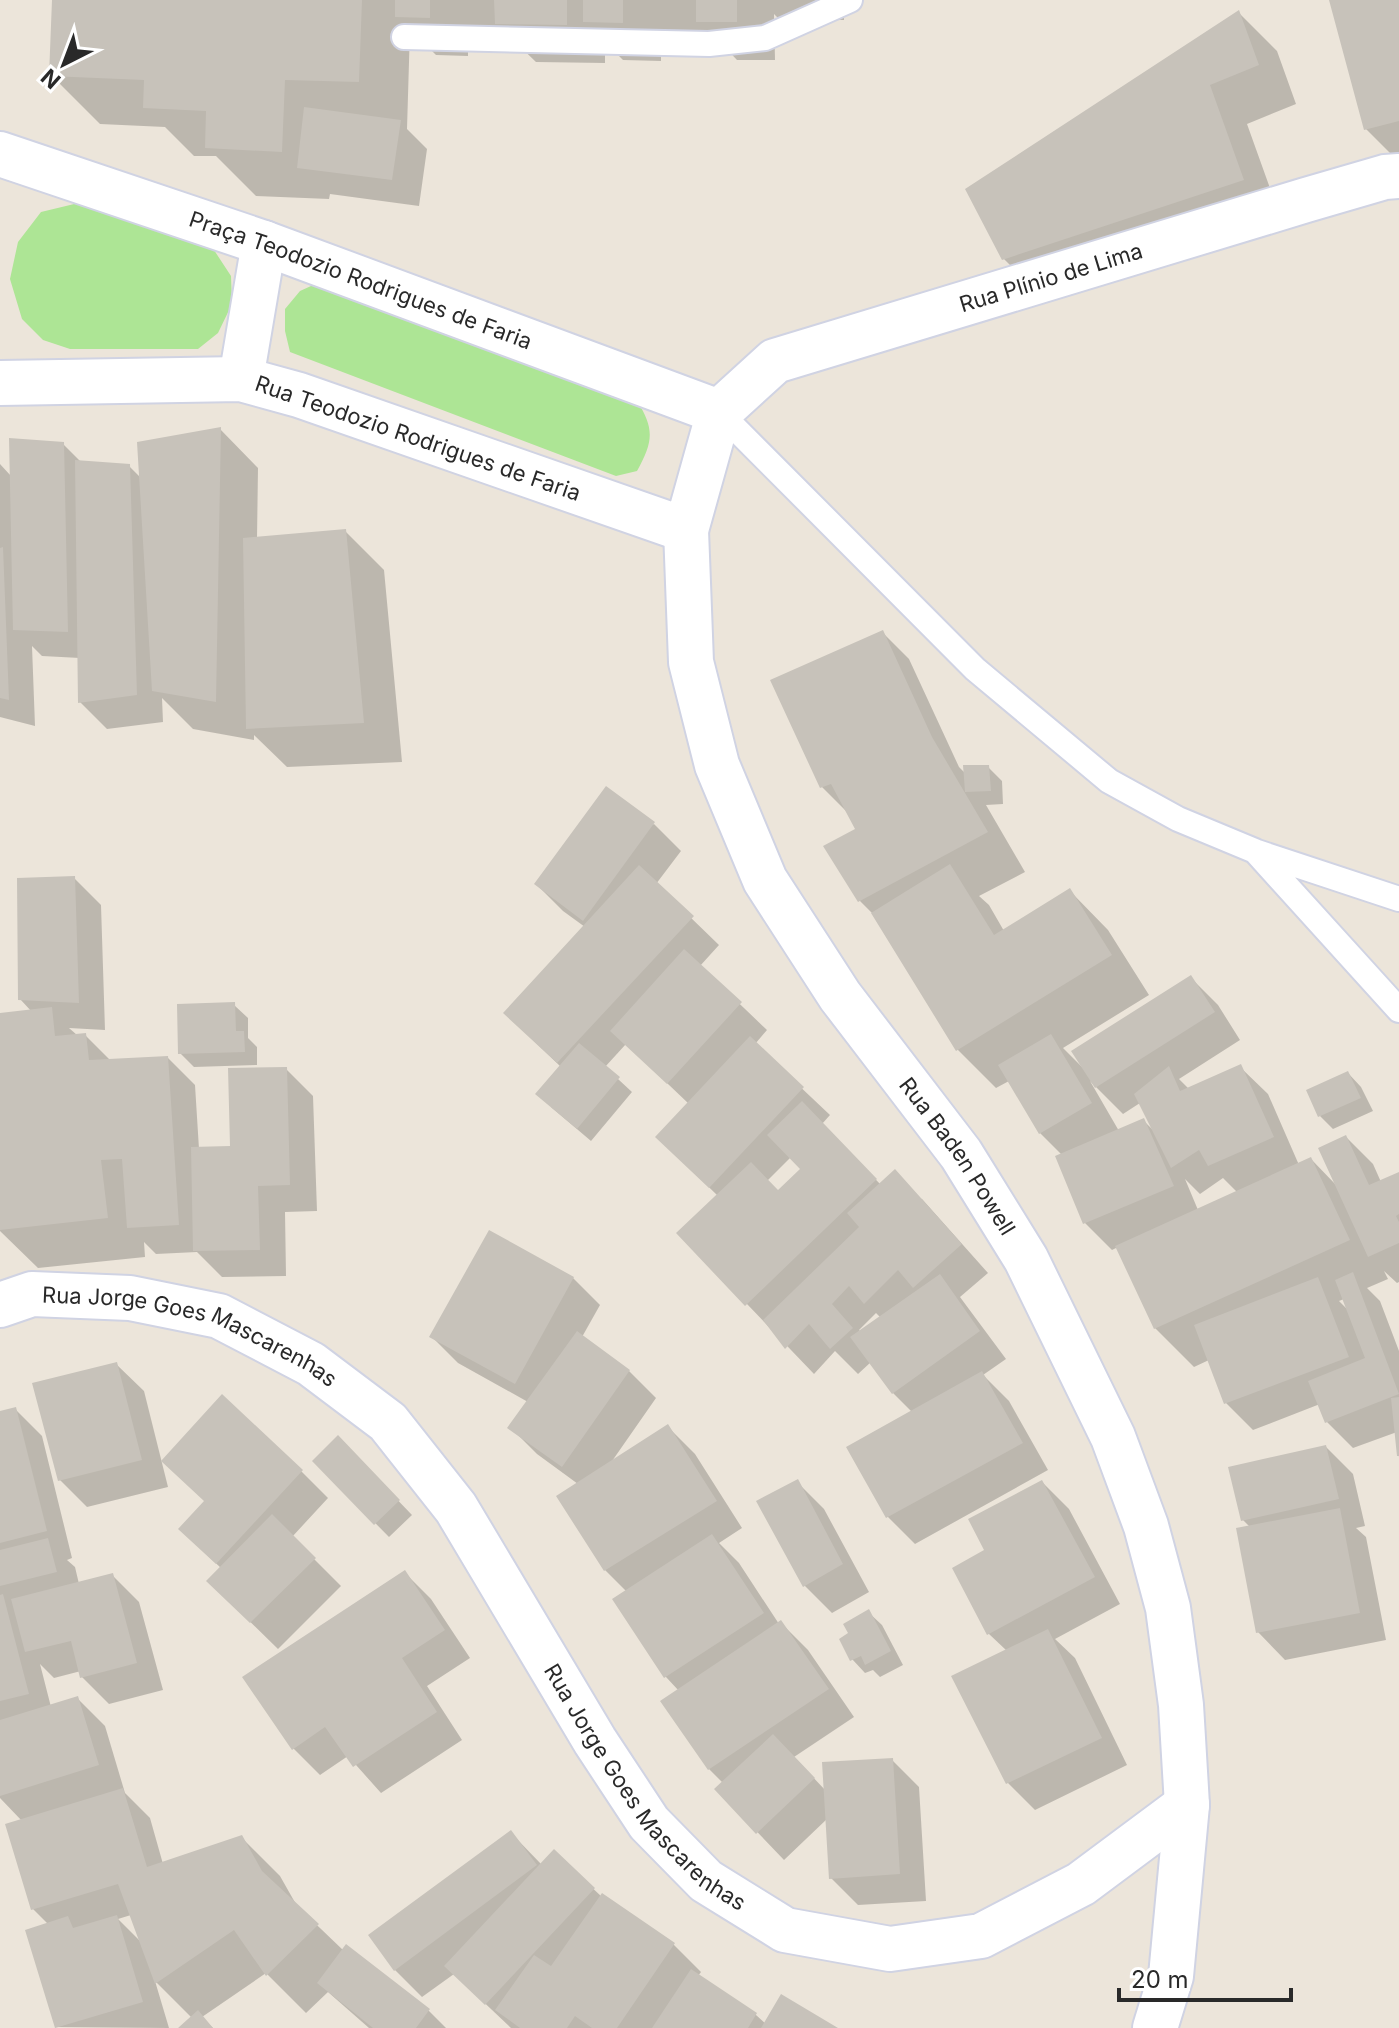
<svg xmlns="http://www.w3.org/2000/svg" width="1399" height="2028" viewBox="0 0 1399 2028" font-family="Inter,sans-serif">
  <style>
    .green { fill: #ade595 }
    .shadow { fill: #0003; fill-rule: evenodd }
    .building { fill: #c7c2ba }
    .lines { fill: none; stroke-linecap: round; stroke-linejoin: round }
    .lane-casing { stroke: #d0d3e3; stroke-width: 28 }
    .street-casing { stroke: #d0d3e3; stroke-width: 48 }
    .secondary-casing { stroke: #d0d3e3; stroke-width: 48 }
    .lane { stroke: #fff; stroke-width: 24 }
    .street { stroke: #fff; stroke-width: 44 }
    .secondary { stroke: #fff; stroke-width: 44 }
    .labels { text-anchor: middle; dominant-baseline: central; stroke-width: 7; stroke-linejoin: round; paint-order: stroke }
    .street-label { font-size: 22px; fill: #292929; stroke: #fff }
  </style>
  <rect width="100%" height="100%" fill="#ece5da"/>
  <!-- green -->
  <path class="green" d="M95,199L212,247L231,276L232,304L218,333L198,349H70L43,340L22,319L10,279L18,242L41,212Z
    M322,281L637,401C655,429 653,442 637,471L616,476L290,352L285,331V309L300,291Z"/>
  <!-- shadow -->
  <path class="shadow" d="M54,0H844V20L779,19L774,14L775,60H737L718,40H661V61L623,60L605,42V63L536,62L508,35H468V56L436,55L410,29L407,129L427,149L419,206L330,194L329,199L256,196L216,156H194L165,127L100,124L51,75Z
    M1331,0H1399V162L1366,129Z
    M1238,12L1277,51L1296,104L1247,124L1281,219L1043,298L1004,259Z
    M220,429L258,468L257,539L345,531L384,570L402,762L287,767L254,735V740L193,729L162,698L163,722L107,729L80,702V658L42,656L32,646L35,726L0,717V464L11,476L63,444L81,462L129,466L141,478Z
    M882,632L909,659L959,767L966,774L988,767L1002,781L1003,804L986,805L1025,872L979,896L989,905L1004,931L1070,891L1108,930L1149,995L1063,1048L1082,1067L1191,978L1218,1005L1240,1040L1179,1079L1189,1089L1240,1067L1268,1094L1299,1165L1311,1159L1337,1186L1346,1137L1373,1164L1381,1182L1399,1174V1282L1397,1283L1384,1271L1388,1279L1367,1288L1380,1301L1399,1351V1458L1397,1432L1353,1448L1326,1421L1320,1404L1253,1430L1226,1403L1209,1360L1194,1367L1155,1328L1118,1247L1112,1250L1085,1223L1062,1155L1040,1133L1009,1081L996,1088L958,1050L874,915L860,901L858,829L850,815L822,787ZM1090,1081L1123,1114L1140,1103L1154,1131L1144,1121L1119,1131ZM1223,1178L1238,1193L1198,1210L1185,1179L1200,1194ZM1344,1299L1349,1311L1339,1301Z
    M654,824L681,851L656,884L719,945L700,966L767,1030L755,1044L830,1115L822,1124L881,1185L922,1199L988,1273L960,1297L1006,1359L983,1375L1009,1401L1048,1470L915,1544L888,1517L849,1448L912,1412L893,1393L871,1362L858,1374L835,1351L814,1374L679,1233L718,1196L685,1164L689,1104L626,1044L605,1067L632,1092L591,1141L551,1107L561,1067L533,1040L585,927L563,911L536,884ZM791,1157L803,1169L778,1192L767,1181ZM876,1313L881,1318L861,1332L859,1330Z
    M74,878L101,905L105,1030L69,1028L77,1035H85L111,1061L168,1058L195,1085L199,1149L232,1148L286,1069L313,1096L317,1211L285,1212L286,1276L222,1277L197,1252L156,1254L144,1242L145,1257L38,1268L0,1231V1015L32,1012L20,999Z
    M234,1005L248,1018V1038L257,1047V1065L194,1067L180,1053Z
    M1348,1073L1361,1087L1373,1111L1333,1129L1320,1116Z
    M573,1278L600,1305L582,1337L629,1371L656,1398L610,1464L668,1427L695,1454L742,1528L719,1543L739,1563L779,1624L781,1623L808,1650L854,1717L794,1757L826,1791L892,1760L919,1787L926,1901L858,1905L831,1878L827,1819L784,1860L716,1789L723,1783L709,1769L679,1691L666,1677L615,1600L627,1592L605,1570L578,1484L537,1454L510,1427L528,1402L458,1363L431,1336Z
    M116,1364L144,1391L168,1487L87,1507L60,1480Z
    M15,1409L42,1436L72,1558L67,1560L75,1567L79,1584L112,1575L139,1602L163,1690L109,1704L82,1677L81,1671L54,1678L40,1664L51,1707L78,1699L105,1726L125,1793L150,1818L163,1864L241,1837L280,1876L297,1906L344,1951L347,1947L429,2011L446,2028H369L328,1992L306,2013L266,1973L202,2017L213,2028H181L192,2018L155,1981L169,2028L57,2027L49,1925L33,1909L22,1821L0,1798V1413ZM131,1915L142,1943L118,1919Z
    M338,1438L412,1515L389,1537L314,1461Z
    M1326,1447L1353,1474L1365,1526L1356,1528L1366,1537L1386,1640L1285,1660L1258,1632L1250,1527L1243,1520Z
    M301,1471L328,1498L292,1537L341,1586L278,1649L236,1608L221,1568L207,1555Z
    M797,1482L824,1509L869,1592L832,1613L805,1586Z
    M1042,1482L1069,1509L1120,1604L1055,1639L1075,1658L1127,1765L1035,1810L1008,1783L954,1677L1007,1651L989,1634L986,1551Z
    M404,1572L431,1599L470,1658L427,1686L462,1740L381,1793L348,1756L320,1775L293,1748Z
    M868,1612L882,1625L903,1665L880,1677L873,1670L865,1673L852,1659L851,1634Z
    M511,1833L542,1865L554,1852L602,1897L674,1945L701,1972L698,1976L756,2015L766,2024L834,2028H511L454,1974L422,1997L395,1970L371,1936Z"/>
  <!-- building -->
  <path class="building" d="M52,0H362L359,82L285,80L282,152L205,148L206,111L143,108L144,80L49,76Z
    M395,0H430V18L395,17Z
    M494,0H567V25L495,24Z
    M583,0H623V23L583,22Z
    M696,0H737V22H696Z
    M1329,0H1399V121L1364,130Z
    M1239,10L1259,65L1210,85L1244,180L1002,260L965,189Z
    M304,107L401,120L392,180L297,168Z
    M221,427L216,702L152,691L137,442Z
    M9,438L64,442L68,632L13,630Z
    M75,460L130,464L137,695L78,703Z
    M346,529L364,723L246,729L243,538Z
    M3,547L9,700L0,698V548Z
    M883,630L932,737L988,832L858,902L823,846L855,829L831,784L820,788L770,680Z
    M963,765H989L991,791L965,792Z
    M606,786L655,822L583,921L534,884Z
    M950,864L994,935L1070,888L1112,955L956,1051L871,913Z
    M639,865L694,916L557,1063L503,1013Z
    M75,876L79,1003L18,1000L17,878Z
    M684,949L742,1002L667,1084L610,1031Z
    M1191,975L1215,1012L1095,1088L1071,1051Z
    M235,1002L236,1031H244L245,1052L178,1054L177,1004Z
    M52,1007L55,1036L86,1033L89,1060L168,1056L179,1225L127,1228L122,1159L101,1160L108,1218L0,1230V1013Z
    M1051,1034L1092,1103L1039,1134L998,1065Z
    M750,1036L804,1087L709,1188L655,1137Z
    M579,1043L620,1077L577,1129L535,1094Z
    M1241,1064L1274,1137L1208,1166L1199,1150L1171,1168L1134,1094L1169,1066L1180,1091Z
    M287,1067L290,1185L258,1186L260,1250L193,1251L191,1147L230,1146L228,1068Z
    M1348,1071L1361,1098L1318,1117L1306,1090Z
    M802,1101L877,1179L745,1306L676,1233L751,1162L778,1190L800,1169L767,1135Z
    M1144,1118L1174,1186L1083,1224L1055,1156Z
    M1346,1135L1369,1185L1399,1172V1214L1396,1216L1399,1222V1243L1368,1257L1318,1148Z
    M1311,1157L1350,1240L1154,1329L1115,1246Z
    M895,1169L962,1244L913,1288L898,1270L864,1304L849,1286L832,1304L853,1328L830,1349L809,1324L785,1349L763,1320L859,1227L847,1213Z
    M489,1230L574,1277L515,1384L429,1337Z
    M1353,1272L1399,1394L1325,1423L1308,1381L1365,1358L1335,1280Z
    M940,1274L980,1331L892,1394L850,1337Z
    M1318,1277L1349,1357L1224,1404L1194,1325Z
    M577,1331L630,1370L562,1467L507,1428Z
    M117,1362L142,1460L58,1481L32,1383Z
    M982,1371L1023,1443L886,1518L846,1447Z
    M222,1394L303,1470L216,1564L178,1529L204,1501L161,1461Z
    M1399,1397V1456H1397L1391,1398Z
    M16,1407L47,1531L0,1543V1411Z
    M668,1424L717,1501L604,1571L556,1496Z
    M338,1435L400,1500L374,1525L312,1461Z
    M1326,1445L1339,1499L1241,1521L1228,1467Z
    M798,1479L843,1564L803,1587L756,1501Z
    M1042,1480L1095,1577L987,1635L952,1568L984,1550L968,1519Z
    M1340,1508L1360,1613L1256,1633L1236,1528Z
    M272,1514L316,1558L250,1623L206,1581Z
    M712,1534L764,1613L664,1678L612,1599Z
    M48,1538L57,1572L0,1586V1550Z
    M405,1570L445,1630L402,1658L437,1712L353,1767L325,1727L292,1750L242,1677Z
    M113,1573L137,1663L80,1678L71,1641L25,1652L11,1599Z
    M3,1594L29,1694L0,1701V1595Z
    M869,1609L891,1651L865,1665L861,1656L850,1661L839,1639L848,1633L843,1624Z
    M781,1620L829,1689L708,1770L660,1701Z
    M1048,1629L1102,1738L1006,1784L951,1676Z
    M78,1696L99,1765L0,1796V1720Z
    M773,1734L815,1778L756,1834L714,1789Z
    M893,1758L900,1874L829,1879L822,1762Z
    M123,1788L147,1867L242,1835L262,1871L319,1924L266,1976L234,1930L155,1984L118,1884L31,1910L5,1824Z
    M511,1830L537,1865L394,1971L368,1935Z
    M554,1849L595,1888L485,2005L444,1966Z
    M602,1893L675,1943L617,2028H592L575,2016L567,2028H520L495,2010L534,1955L551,1966Z
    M117,1915L143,2002L55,2028L25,1930L68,1916L73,1928Z
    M346,1944L430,2009L416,2028H373L317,1983Z
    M691,1969L757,2013L748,2028H652Z
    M781,1994L838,2028H761Z
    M198,2010L213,2028H178Z"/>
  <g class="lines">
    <!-- lane casing -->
    <g class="lane-casing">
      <path id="lane" d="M404,37L709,44L765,38L850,0
        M719,412L975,669L1109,781L1178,819L1255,851L1399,1010
        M1257,852L1399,899"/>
    </g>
    <!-- street casing -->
    <g class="street-casing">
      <g id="street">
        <path id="s1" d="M719,412L775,361L1306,200L1385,177L1399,176"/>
        <path id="s2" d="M686,530L691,662L717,765L765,880L840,996L961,1154L1026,1259L1113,1437L1146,1526L1168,1608L1181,1705L1187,1805L1171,1976L1155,2028"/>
        <path id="s3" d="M0,1305L32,1294L130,1298L219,1316L311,1364L388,1422L456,1508L595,1741L649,1823L706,1881L785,1930L890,1949L981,1936L1081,1884L1187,1805"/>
      </g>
    </g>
    <!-- secondary casing -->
    <g class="secondary-casing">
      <g id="secondary">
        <path id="s4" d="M0,154L264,243L719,412L686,530L299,395L241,379L0,383"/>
        <path d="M241,379L264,243"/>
      </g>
    </g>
    <!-- lane -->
    <use href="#lane" class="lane"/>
    <!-- street -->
    <use href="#street" class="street"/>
    <!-- secondary -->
    <use href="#secondary" class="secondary"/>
  </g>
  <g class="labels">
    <!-- street labels -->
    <g class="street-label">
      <text stroke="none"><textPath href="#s1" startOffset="364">Rua Plínio de Lima</textPath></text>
      <text stroke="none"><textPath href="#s4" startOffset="382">Praça Teodozio Rodrigues de Faria</textPath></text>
      <text transform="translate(418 438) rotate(19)">Rua Teodozio Rodrigues de Faria</text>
      <text stroke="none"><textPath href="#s2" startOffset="700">Rua Baden Powell</textPath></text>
      <text stroke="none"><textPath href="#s3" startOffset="200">Rua Jorge Goes Mascarenhas</textPath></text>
      <text stroke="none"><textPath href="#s3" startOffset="872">Rua Jorge Goes Mascarenhas</textPath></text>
    </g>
  </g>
  <!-- north arrow -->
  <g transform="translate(64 64) rotate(222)" stroke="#ffffff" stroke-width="6" paint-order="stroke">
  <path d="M0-6L14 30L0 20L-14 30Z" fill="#292929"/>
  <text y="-12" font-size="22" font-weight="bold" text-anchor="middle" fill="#292929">N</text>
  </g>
  <!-- scale -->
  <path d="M1119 1988v12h172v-12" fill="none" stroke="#292929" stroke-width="4"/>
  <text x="1131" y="1988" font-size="24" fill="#292929" stroke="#ffffff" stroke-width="6" paint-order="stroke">20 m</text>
</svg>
